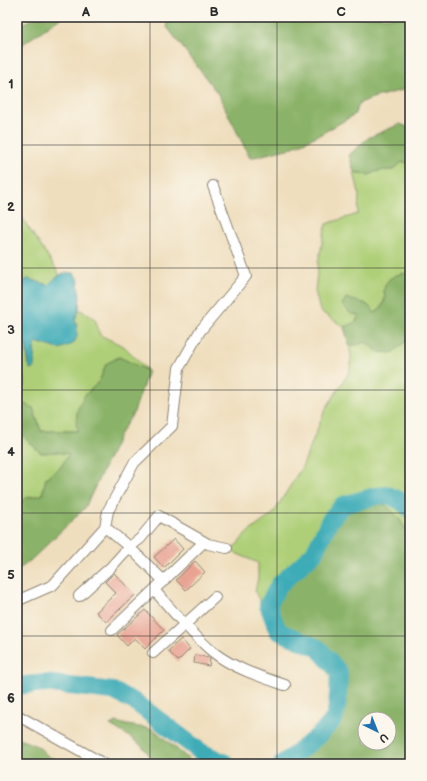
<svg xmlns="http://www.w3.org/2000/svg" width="427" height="781" viewBox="0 0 427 781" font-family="'Balsamiq Sans',sans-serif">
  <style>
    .green { fill: #aecf77; stroke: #6c7d51 }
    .forest { fill: #8ab268; stroke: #5a6e4a; fill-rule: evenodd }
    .water { fill: #3cacb7; stroke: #346c71 }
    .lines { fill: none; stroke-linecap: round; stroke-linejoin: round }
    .river { stroke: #3cacb7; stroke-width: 18 }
    .building { fill: #e8a393 }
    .minor-casing { stroke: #8d8474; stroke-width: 12 }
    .minor { stroke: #fff; stroke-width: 10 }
    .grid { fill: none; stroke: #2b2b2b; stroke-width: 1; stroke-opacity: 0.55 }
    .neatline { fill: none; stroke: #2b2b2b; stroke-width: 1.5 }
    .grid-label { font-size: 13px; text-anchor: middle; font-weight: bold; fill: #2b2b2b }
  </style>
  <rect width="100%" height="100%" fill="#fbf7ec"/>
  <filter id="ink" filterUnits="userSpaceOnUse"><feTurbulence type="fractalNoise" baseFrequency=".025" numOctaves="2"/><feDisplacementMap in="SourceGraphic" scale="8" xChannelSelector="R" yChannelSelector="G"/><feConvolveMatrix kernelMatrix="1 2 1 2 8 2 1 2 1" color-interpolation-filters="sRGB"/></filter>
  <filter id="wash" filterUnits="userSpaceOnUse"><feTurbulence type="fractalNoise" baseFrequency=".012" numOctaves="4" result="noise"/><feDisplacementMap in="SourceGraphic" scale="16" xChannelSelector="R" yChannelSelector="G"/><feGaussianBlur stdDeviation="0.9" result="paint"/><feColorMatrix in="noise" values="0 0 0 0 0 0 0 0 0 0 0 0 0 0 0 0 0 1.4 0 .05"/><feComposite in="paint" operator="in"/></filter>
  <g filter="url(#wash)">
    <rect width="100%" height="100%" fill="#efdebd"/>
    <!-- green -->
    <path class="green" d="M402,162L410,163V273L395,275L384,290C386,300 383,307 375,313L365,303L354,302L359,314L356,322L344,327L320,311L315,291L318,263L326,224L358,214L359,193L354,172L369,175C377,170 384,170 393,170Z
      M17,207L24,221L60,275L48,285L28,279L17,285Z
      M79,309L95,319L100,335L125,347L148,371L119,357L106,364L99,382L84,396L79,431H41L33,408L24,404L17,407V380L24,387V378L17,371V333L20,340L26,345L28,364L35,356L34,347L36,342L59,348L77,327L75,320Z
      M410,338V536L398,517L337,523L329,541L313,563L290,583L278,595L275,608L260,601L255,592L258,578V563L231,551L247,533L273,514L303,465L325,410L350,371L351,356L349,345H356L366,342L377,351Z
      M23,436L41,453L57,452L69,454L60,468L46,478L42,495L26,498L17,507V438Z"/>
    <!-- forest -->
    <path class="forest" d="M36,17H62L17,48V27Z
      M166,17H410V88L372,98L360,103L354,115L321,134L291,148L250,158L218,94L167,27Z
      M400,124L410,128V163L402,162L393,170C384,170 377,170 369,175L354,172L349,155L368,138Z
      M410,273V338L392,353L378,352L373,347L366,342L356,345H349L344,327L356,322L359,315L351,314L342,305L346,298C360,304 365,299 375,313C380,309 385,304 385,297C385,295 384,293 384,291C385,276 398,274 410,273Z
      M119,357L148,371L134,412L121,432L85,508L31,560L17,571V507L26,498L42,495L46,478L60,468L69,454L57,452L41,453L23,436L17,438V407L24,404L33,408L41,431H79L76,425L77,411L84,396L99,382L106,364Z
      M373,501L386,505L398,517L410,536V764H294L305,757L334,728L344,704L346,676L334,656L317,642L299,635L281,625L275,608L278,596L290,583L313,563L329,541L337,523L346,512L360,503ZM365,719H389V743H365Z
      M116,722L127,725L153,729L191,761L198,764H156L143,747L130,737L110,725Z
      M17,738L39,747L49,757L61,761L66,764H17Z"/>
    <!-- water -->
    <path class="water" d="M66,273H74L79,281L78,285L80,296L79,309L75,320L77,327V337L73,344L59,349L36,342L34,347V369H30L26,345L20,340L17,333V285L28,279L48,285C54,279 58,275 66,273Z"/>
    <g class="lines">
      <!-- river -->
      <path class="river" d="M17,686L44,683L113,691L135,702L201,752L227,764
        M282,764C294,755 330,729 335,716C339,702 338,686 339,672L318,648L278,631L268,605L279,585L314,553L330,520L343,505L376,496L388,495L401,501L410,509"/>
    </g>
    <g id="blocks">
      <!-- building -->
      <path class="building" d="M174,539L183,549L164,568L154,557Z
        M195,561L205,572L186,590L176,580Z
        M114,573L135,595L106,622L96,612L116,593L105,582Z
        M145,610L164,630L145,649L135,638L127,646L117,635Z
        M181,639L190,649L178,661L168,651Z
        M195,655L210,658L209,666L194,663Z"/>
    </g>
  </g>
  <g filter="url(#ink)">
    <use href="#blocks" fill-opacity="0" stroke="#8d8474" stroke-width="1"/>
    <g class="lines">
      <!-- minor casing -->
      <g class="minor-casing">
        <path id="minor" d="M105,527L129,547L164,581
          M154,590C173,611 191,634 213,652C233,668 261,677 285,685
          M79,596L111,567L129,547L140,539L159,516L208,544L227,548
          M17,603L19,600L53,585L105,527L108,511L134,463L172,426L179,368L200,331L246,276L213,186
          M112,630L204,542
          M153,653L215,597
          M17,715L104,764"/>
      </g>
      <!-- minor -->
      <use href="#minor" class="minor"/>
    </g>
  </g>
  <!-- grid -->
  <path class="grid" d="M150,17V764M277,17V764M17,145H410M17,268H410M17,390H410M17,513H410M17,636H410"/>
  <!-- margin -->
  <rect width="427" height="781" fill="none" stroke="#fbf7ec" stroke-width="44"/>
  <!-- north arrow -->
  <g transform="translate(377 731) rotate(137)"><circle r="19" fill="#fbf7ec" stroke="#a8a59f"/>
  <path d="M0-3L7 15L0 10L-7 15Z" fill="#1f6fb2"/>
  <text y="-6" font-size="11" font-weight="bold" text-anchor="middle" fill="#2b2b2b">U</text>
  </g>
  <rect x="22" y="22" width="383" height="737" class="neatline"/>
  <g class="grid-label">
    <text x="86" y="16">A</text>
    <text x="214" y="16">B</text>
    <text x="341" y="16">C</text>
    <text x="11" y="88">1</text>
    <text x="11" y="211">2</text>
    <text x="11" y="334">3</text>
    <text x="11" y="456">4</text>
    <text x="11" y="579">5</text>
    <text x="11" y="702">6</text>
  </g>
</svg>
